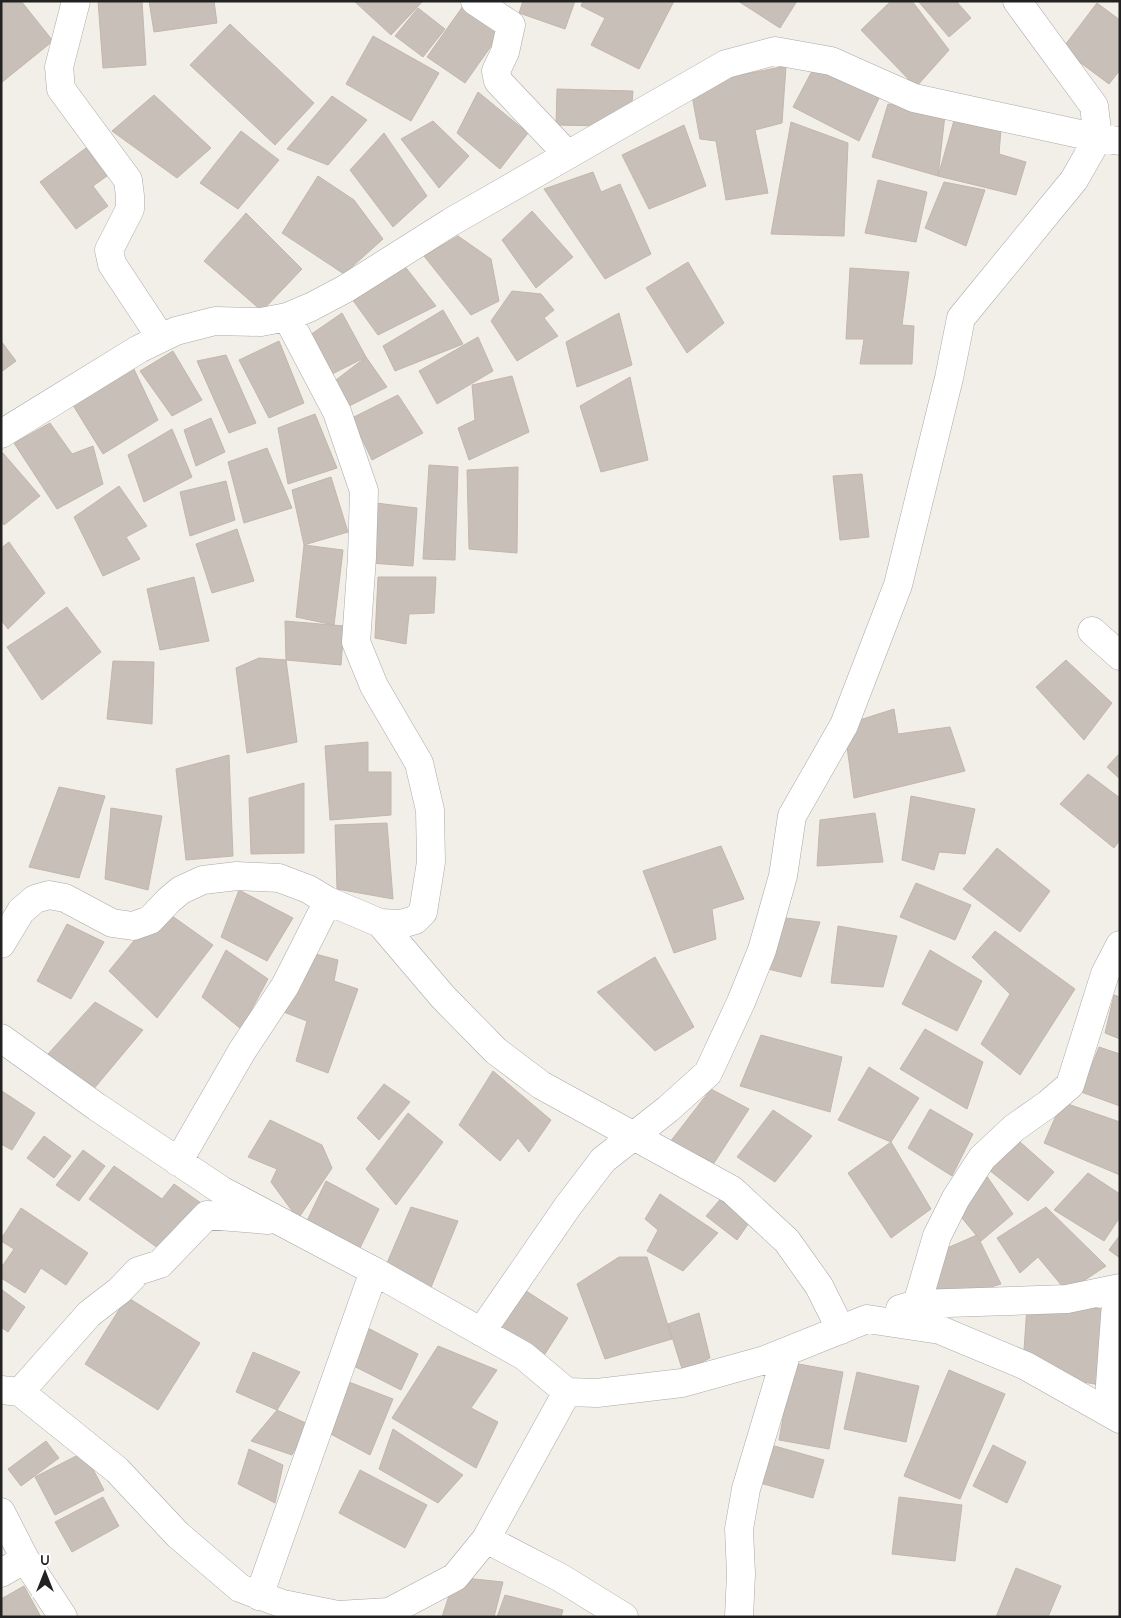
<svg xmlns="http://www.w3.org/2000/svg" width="1121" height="1618" viewBox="0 0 1121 1618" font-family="Quicksand,sans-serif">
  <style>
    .building { fill: #c7bfb8; stroke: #c4b6ab }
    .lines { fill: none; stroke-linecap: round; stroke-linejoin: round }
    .minor-casing { stroke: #a9a9a9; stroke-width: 29 }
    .minor { stroke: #fff; stroke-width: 28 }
  </style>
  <rect width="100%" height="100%" fill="#f2efe9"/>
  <!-- building -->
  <path class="building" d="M1,1H21L53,41L1,83Z
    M98,1H142L146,65L103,68Z
    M149,1H214L217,23L154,32Z
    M354,1H423L391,35Z
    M523,1H575L565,29L519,13Z
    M583,1H674L639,69L591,45L605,18L581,6Z
    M738,1H797L780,28Z
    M891,1H912L949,50L916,87L861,30Z
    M918,1H956L971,18L949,37Z
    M1097,3L1120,20V70L1109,84L1062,49Z
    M463,6L501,32L465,83L427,57Z
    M418,8L445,29L423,57L395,36Z
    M230,24L314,103L275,145L190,65Z
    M373,36L439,73L411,121L346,84Z
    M786,66L782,123L755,130L768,193L726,200L716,141L700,139L690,85Z
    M813,69L880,96L859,141L793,107Z
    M557,89L633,91L632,103L603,126L556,125Z
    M478,92L528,133L500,169L457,133Z
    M154,95L211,148L177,178L112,131Z
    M332,96L367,120L328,165L287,149Z
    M888,104L945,115L938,176L872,157Z
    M955,117L1001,129L999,154L1026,162L1016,195L938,176Z
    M433,121L469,156L439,188L401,139Z
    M791,122L848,143L844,236L771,234Z
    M684,125L706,186L649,209L622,155Z
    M241,131L279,160L238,209L200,183Z
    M384,133L427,196L393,227L350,170Z
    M86,148L107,176L93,186L108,206L76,229L40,182Z
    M593,172L601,192L620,184L651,254L605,279L544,189Z
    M318,176L354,200L383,239L344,274L282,233Z
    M878,180L927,192L916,242L865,233Z
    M944,182L985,190L966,246L925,228Z
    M532,211L573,257L536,288L502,240Z
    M246,213L302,269L262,311L204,261Z
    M458,236L491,259L499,301L471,315L424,256Z
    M688,262L724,323L687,353L646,288Z
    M403,264L436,306L378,335L352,299Z
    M850,268L909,272L902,325L914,326L912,364H860L864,339H846Z
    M512,291L541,294L554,310L544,318L558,336L517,361L491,321Z
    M443,310L463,344L395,371L383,346Z
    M342,313L366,357L330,375L310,335Z
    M619,313L632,365L577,387L566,342Z
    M478,337L493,371L437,404L419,371Z
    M1,341L16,361L1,372Z
    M279,341L304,403L269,418L239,360Z
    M173,351L202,400L172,416L140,371Z
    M226,355L256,423L229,433L197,361Z
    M366,357L387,387L337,412L332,383Z
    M133,367L158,420L103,454L71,402Z
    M512,376L529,432L469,460L458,428L475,420L472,385Z
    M630,377L648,460L601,472L580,406Z
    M398,395L423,433L372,460L352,418Z
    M315,414L337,468L288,484L278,428Z
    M211,418L225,452L196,466L184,430Z
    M50,423L72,454L93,446L103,484L57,509L14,443Z
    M172,429L192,477L144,502L128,455Z
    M267,448L292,508L244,523L228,462Z
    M3,453L40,496L4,525L1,521V454Z
    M429,465L458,467L455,560L423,559Z
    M518,467L517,553L469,549L467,470Z
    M862,474L869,537L840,540L833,476Z
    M331,477L348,532L304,545L292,490Z
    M226,481L235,520L190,536L180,492Z
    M119,486L147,526L126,537L140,559L103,576L74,517Z
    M376,503L417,508L413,566L369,563Z
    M237,529L254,581L212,593L196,544Z
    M9,542L45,593L8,629L1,620V548Z
    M304,545L343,550L334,625L296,617Z
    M194,577L209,641L160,650L147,589Z
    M378,577H436L434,613L409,614L406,644L375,638Z
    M67,607L101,652L42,700L7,647Z
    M285,621L344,626L341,665L286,660Z
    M259,658L286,660L297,742L247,753L236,668Z
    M1066,660L1112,703L1084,740L1036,687Z
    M113,661L154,662L152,724L107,719Z
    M894,709L898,734L950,727L965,771L854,798L844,725Z
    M368,742V772H391V815L330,820L325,746Z
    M1120,753V779L1107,767Z
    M229,755L233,856L186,860L176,769Z
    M1088,774L1120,798V840L1114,848L1060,804Z
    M304,783V853L251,854L249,798Z
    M59,787L105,796L79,878L29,867Z
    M911,796L975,809L965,854L939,852L934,870L902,860Z
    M111,808L162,816L148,890L105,879Z
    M875,813L883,862L817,866L820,820Z
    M387,823L393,899L337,889L335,825Z
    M721,846L744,899L712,909L716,939L674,953L643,871Z
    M997,848L1050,891L1020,932L963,889Z
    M916,883L971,905L955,940L900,917Z
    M239,890L293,918L267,961L221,937Z
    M161,908L213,945L157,1018L109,971Z
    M777,917L820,922L801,977L764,968Z
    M67,924L104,942L71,999L37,981Z
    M838,926L897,936L883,987L831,983Z
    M995,931L1075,989L1020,1075L981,1044L1010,994L972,957Z
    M226,950L268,979L241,1029L202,997Z
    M930,950L982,981L957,1031L902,1004Z
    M308,952L338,960L334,981L358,989L328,1073L296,1061L307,1021L281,1011Z
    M655,957L694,1027L655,1051L597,992Z
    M1114,995L1120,997V1039L1105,1033Z
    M95,1002L143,1030L92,1091L48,1054Z
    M925,1029L983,1062L967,1109L900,1069Z
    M761,1035L842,1057L830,1112L740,1086Z
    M1099,1047L1120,1054V1106L1081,1092Z
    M869,1067L919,1098L891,1142L838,1120Z
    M493,1071L551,1120L529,1152L518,1138L500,1161L459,1125Z
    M384,1084L410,1102L379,1140L357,1118Z
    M711,1089L749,1109L714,1163L670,1142Z
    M2,1091L35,1113L12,1150L1,1144Z
    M1062,1102L1120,1122V1175L1044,1143Z
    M930,1109L973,1134L952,1176L908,1148Z
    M773,1110L812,1136L775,1182L737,1157Z
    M408,1113L443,1142L396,1205L366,1169Z
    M270,1120L322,1145L332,1168L298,1219L271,1182L277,1169L248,1157Z
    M44,1136L71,1156L54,1178L27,1158Z
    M891,1142L931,1209L891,1238L848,1173Z
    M1020,1142L1054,1172L1028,1201L989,1170Z
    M83,1150L105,1166L79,1201L56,1185Z
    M114,1166L162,1199L174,1184L201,1203L165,1253L89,1199Z
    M1088,1173L1120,1194V1217L1104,1241L1054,1210Z
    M986,1175L1013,1214L981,1241L952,1206Z
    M326,1181L379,1209L357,1254L306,1223Z
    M660,1194L718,1233L683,1271L647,1251L658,1230L645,1219Z
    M723,1196L753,1217L737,1240L706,1216Z
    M411,1207L458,1221L430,1290L387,1263Z
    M1046,1207L1106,1266L1067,1292L1038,1257L1020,1273L997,1238Z
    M21,1208L88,1253L66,1285L41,1268L25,1293L1,1278V1268L14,1249L1,1241V1239Z
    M977,1235L1001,1284L936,1303L931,1255Z
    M1120,1235V1258L1109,1250Z
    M619,1257H647L672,1339L605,1359L577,1284Z
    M1,1289L25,1307L8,1332L1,1327Z
    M523,1289L568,1318L543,1357L498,1329Z
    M127,1297L200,1343L158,1410L85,1364Z
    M1027,1306L1110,1309L1100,1385L1078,1381L1042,1362L1024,1350Z
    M699,1313L710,1358L683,1372L668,1324Z
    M364,1326L418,1354L401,1390L342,1360Z
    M438,1346L497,1370L471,1408L498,1422L476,1468L392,1418Z
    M253,1352L300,1372L277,1410L236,1392Z
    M793,1363L843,1372L829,1449L779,1440Z
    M949,1370L1005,1394L960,1499L904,1476Z
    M857,1372L919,1386L906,1442L844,1429Z
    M336,1377L393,1399L370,1455L325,1431Z
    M277,1410L308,1424L292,1455L251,1441Z
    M393,1429L463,1475L438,1503L379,1469Z
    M46,1441L59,1458L21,1486L8,1469Z
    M771,1445L824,1460L813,1498L760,1483Z
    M993,1445L1026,1462L1007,1503L973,1486Z
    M249,1449L283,1465L275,1503L238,1484Z
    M84,1452L104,1490L55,1515L35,1477Z
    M360,1470L427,1505L405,1548L339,1513Z
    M103,1497L119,1526L72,1552L55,1522Z
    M899,1497L962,1505L955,1561L892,1554Z
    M1016,1568L1061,1586L1048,1617H996Z
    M455,1577L503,1582L494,1617H442Z
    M24,1586L41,1617H1V1599Z
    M505,1595L563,1610L561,1617H497Z"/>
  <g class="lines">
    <!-- minor casing -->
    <g class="minor-casing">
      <path id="minor" d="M76,1L59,67L61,89L128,180L130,196V209L109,250L112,264L161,338
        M475,1L511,25L505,52L496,71L498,81L568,155
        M1,434L139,349L176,331L215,321L261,322L287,317L311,307L345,289L451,222L726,64L775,51L831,61L914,98L1098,138L1120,141
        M1092,631L1120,656
        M380,923L443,997L496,1051L541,1085L732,1190L787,1241L819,1286L841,1330
        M1,944L21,911L35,899L49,895L65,898L112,923L133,926L150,920L169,900L181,890L203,880L237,876L279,878L308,889L328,901L380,923L401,924L415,920L423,912L431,862L430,810L419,763L374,686L356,642L362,557L364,491L337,412L287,317
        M1,1038L97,1107L221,1190L374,1271L524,1356L567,1392L486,1539L455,1577L389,1612L338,1615L283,1604L240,1588L178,1535L117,1470L20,1392L1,1390
        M178,1162L242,1051L285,986L328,901
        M917,1304L937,1236L956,1198L982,1158L1014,1128L1048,1104L1070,1085L1105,974L1120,945
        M900,1309L917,1304L1067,1299L1120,1288
        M481,1332L568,1206L603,1160L668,1109L708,1073L741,1002L762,950L783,876L792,816L844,725L898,585L949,378L961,318L1074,180L1098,138L1094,106L1017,1
        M20,1392L89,1314L120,1290L138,1271L160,1264L207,1215L268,1220
        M567,1392L597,1393L682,1383L765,1360L867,1319L940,1330L1026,1366L1120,1419
        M1108,1412L1117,1289
        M1,1512L25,1559L63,1617
        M486,1539L561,1578L624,1617
        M1,1573L25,1559
        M259,1596L374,1271
        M739,1617L741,1574L739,1529L746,1489L787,1352"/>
    </g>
    <!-- minor -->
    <use href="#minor" class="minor"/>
  </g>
  <!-- border -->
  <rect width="1121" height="1618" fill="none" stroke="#222222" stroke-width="5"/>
  <!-- north arrow -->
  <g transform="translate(45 1573)" stroke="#ffffff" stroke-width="4" paint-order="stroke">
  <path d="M0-4L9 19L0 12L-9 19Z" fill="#222222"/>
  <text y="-8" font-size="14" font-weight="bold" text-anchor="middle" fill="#222222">U</text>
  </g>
</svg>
